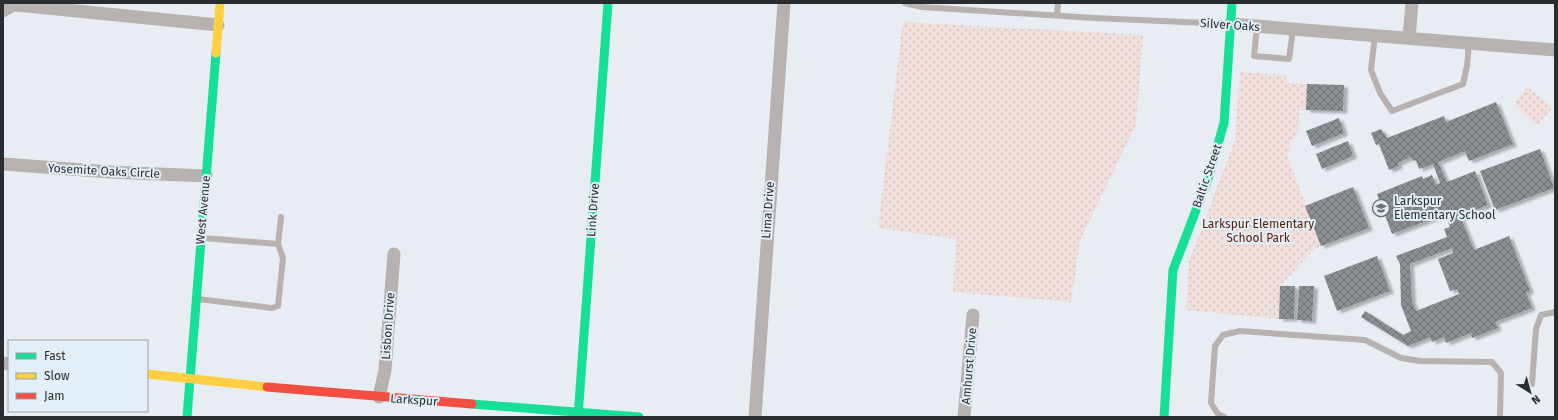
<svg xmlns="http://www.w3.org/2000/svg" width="1558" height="420" viewBox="0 0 1558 420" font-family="'Fira Sans',sans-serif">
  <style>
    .green { fill: url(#green-dots) }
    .building { fill: url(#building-cross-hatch); fill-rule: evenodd; filter: url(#shadow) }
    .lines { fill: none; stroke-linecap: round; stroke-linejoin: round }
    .lane { stroke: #b7b1af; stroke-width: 6 }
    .street { stroke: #b7b1af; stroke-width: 13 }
    .fast { stroke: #16e098; stroke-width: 9 }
    .slow { stroke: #ffcf43; stroke-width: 9 }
    .jam { stroke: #f24e42; stroke-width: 9 }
    .labels { text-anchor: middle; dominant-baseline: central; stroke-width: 4; stroke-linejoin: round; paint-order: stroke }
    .street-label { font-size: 12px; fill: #292d31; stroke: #e2eef8 }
    .poi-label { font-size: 12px; fill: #292d31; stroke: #e2eef8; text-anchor: start }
    .park-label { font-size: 12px; fill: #5c1b00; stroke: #e2eef8 }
  </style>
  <defs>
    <pattern id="green-dots" width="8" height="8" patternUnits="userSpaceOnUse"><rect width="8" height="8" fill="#f0deda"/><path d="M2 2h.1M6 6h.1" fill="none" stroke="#cebfbc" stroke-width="1.8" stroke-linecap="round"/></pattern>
    <pattern id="building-cross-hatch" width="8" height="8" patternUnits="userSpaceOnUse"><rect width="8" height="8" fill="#8a8e92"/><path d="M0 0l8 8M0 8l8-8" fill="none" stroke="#717478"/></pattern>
    <filter id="shadow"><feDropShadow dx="4" dy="2.5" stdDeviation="1" flood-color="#0004"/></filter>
  </defs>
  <rect width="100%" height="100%" fill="#e7edf3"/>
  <!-- green -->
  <path class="green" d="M903,22L1143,35L1136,125L1080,240L1071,302L953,292L956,239L878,228Z
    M1240,72L1286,75L1287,83L1307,84L1306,110L1299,109L1298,133L1290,142L1288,158L1321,246L1315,248L1280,286L1279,319L1186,310L1189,262L1235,140Z
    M1526,88H1529L1551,106V109L1538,125H1536L1515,104Z"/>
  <!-- building -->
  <path class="building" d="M1307,84L1344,85L1343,111L1306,110Z
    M1496,102L1513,144L1469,161L1465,151L1438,162L1447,182L1475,171L1488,205L1460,216L1474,250L1509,236L1530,291L1526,293L1532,308L1495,322L1498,328L1472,338L1471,333L1446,343L1444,337L1432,342L1430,337L1408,346L1361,317L1365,311L1403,335L1411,331L1401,305L1400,264L1396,256L1447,237L1444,229L1450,227L1445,214L1392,234L1377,194L1422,176L1423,179L1432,175L1436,185L1440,183L1433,164L1419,169L1416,160L1413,161L1411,157L1398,163L1399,166L1389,170L1379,144L1376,145L1371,133L1381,129L1387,138L1444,116L1446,122ZM1452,248L1453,253L1438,259L1450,291L1457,289L1459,294L1416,311L1412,301L1410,264Z
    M1339,118L1344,133L1312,146L1306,131Z
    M1348,141L1353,156L1322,169L1316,154Z
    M1540,149L1554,188L1495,210L1480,171Z
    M1353,187L1369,228L1321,246L1305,206Z
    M1377,256L1390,291L1337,311L1324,276Z
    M1280,286H1295L1294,319H1279Z
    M1299,286H1314L1312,321L1297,320Z"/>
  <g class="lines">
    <!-- lane -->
    <path class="lane" d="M905,3L922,7L1094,18L1229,24
      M1057,15L1058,3
      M1257,27L1254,56L1289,59L1293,29
      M1375,35L1371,70L1380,93L1392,111L1463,84L1467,66L1469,44
      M203,238L278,244L281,217
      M198,299L272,308L278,306L283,258L278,244
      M1532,384L1536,329L1541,315L1555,312
      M1224,417L1218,414L1211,403L1215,346L1223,335L1240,331L1365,340L1401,358L1420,361L1492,362L1501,373L1500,417"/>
    <!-- street -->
    <path class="street" d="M3,11L13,5L27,6L218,25
      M1230,24L1555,50
      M1409,38L1412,3
      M3,164L110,172L206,176
      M3,363L9,364
      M379,397L385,370L394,254
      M755,417L784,3
      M964,417L973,315"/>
    <!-- fast -->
    <path class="fast" d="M472,404L639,417
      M187,417L216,53
      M578,417L608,3
      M1164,417L1173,270L1208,179L1224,123L1232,3"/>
    <!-- slow -->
    <path class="slow" d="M216,53L220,3
      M147,374L267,387"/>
    <!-- jam -->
    <path class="jam" d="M267,387L472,404"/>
  </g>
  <!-- icons -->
  <defs>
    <g id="school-ring" transform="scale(0.9)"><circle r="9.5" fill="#e2eef8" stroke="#6c7075" stroke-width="1.5"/><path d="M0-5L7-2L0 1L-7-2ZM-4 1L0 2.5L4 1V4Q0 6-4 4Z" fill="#6c7075"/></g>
  </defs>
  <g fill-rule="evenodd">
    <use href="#school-ring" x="1381" y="208"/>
  </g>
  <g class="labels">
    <!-- street labels -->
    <g class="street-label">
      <text transform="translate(1230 25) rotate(4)">Silver Oaks</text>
      <text transform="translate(104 171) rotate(3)">Yosemite Oaks Circle</text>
      <text transform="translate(1207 176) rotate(-71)">Baltic Street</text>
      <text transform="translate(203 210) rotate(-85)">West Avenue</text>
      <text transform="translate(593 210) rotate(-86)">Link Drive</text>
      <text transform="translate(768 210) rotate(-86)">Lima Drive</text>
      <text transform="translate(388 326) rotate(-86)">Lisbon Drive</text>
      <text transform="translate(969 366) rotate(-85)">Amhurst Drive</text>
      <text transform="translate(414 400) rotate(4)">Larkspur</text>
    </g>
    <!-- poi labels -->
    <g class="poi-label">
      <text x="1394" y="201">Larkspur<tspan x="1394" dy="14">Elementary School</tspan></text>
    </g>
    <!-- park labels -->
    <g class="park-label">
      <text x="1258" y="224">Larkspur Elementary<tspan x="1258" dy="14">School Park</tspan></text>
    </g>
  </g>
  <!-- border -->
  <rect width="1558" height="420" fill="none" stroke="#292d31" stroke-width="8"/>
  <!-- legend -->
  <rect x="8" y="340" width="140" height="72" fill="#e2eef8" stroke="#98a1a8"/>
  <rect x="16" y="353" width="20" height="6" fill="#16e098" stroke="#98a1a8"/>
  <text x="44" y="360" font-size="12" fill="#292d31">Fast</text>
  <rect x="16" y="373" width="20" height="6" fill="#ffcf43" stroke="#98a1a8"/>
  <text x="44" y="380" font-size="12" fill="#292d31">Slow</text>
  <rect x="16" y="393" width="20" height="6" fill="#f24e42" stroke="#98a1a8"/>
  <text x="44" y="400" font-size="12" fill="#292d31">Jam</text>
  <!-- north arrow -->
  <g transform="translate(1530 392) rotate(143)" stroke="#e2eef8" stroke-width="3" paint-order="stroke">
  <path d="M0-3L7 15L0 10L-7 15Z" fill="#292d31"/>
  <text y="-6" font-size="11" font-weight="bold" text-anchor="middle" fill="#292d31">N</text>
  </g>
</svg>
